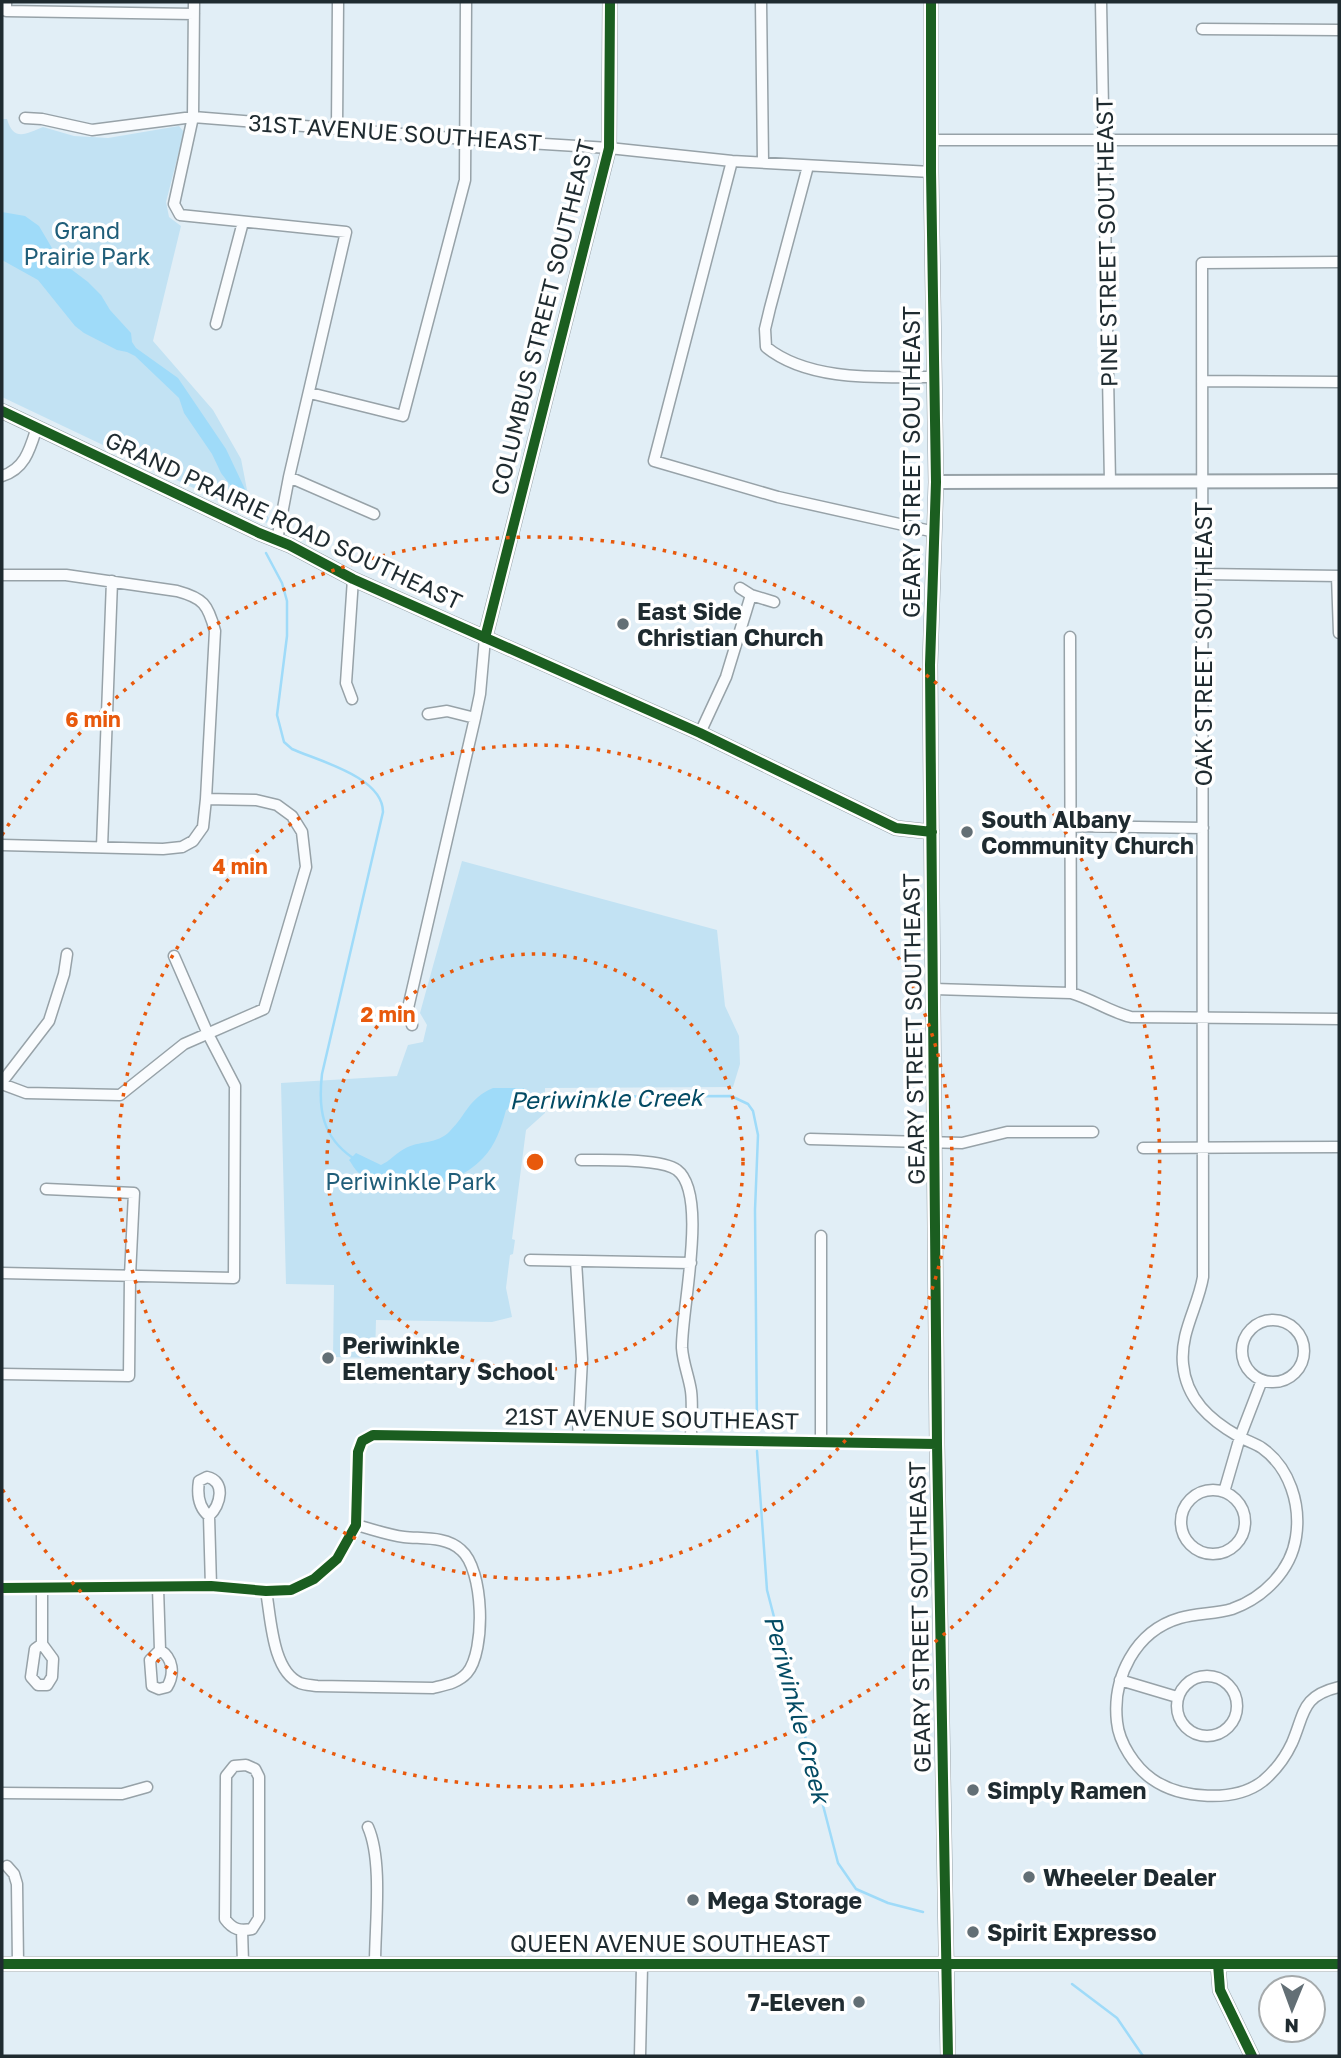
<svg xmlns="http://www.w3.org/2000/svg" width="1341" height="2058" viewBox="0 0 1341 2058" font-family="'Golos Text',sans-serif">
  <style>
    .green { fill: #c2e2f3 }
    .water { fill: #9fdbf9 }
    .lines { fill: none; stroke-linecap: round; stroke-linejoin: round }
    .stream { stroke: #9fdbf9; stroke-width: 2.5 }
    .street-casing { stroke: #97a2a8; stroke-width: 13 }
    .secondary-casing { stroke: #97a2a8; stroke-width: 16 }
    .street { stroke: #fafcfe; stroke-width: 10 }
    .secondary { stroke: #fafcfe; stroke-width: 12 }
    .cycleway-casing { stroke: #fff; stroke-width: 15 }
    .cycleway { stroke: #1b5e20; stroke-width: 10 }
    .ring { fill: none; stroke: #e8590c; stroke-width: 3.5; stroke-dasharray: 3.5 7 }
    .poi-dot { fill: #636f75; stroke: #fff; stroke-width: 2.5 }
    .labels { text-anchor: middle; dominant-baseline: central; stroke-width: 7; stroke-linejoin: round; paint-order: stroke }
    .street-label { font-size: 23px; fill: #1f2b30; stroke: #fff }
    .park-label { font-size: 23px; fill: #205e79; stroke: #fff }
    .poi-label { font-size: 23px; font-weight: bold; fill: #1f2b30; stroke: #fff; text-anchor: start }
    .water-label { font-size: 24px; font-style: italic; fill: #034b64; stroke: #fff }
    .centre { fill: #e8590c; stroke: #fff; stroke-width: 3.5 }
    .ring-label { font-size: 21px; text-anchor: middle; font-weight: bold; fill: #e8590c; stroke: #fff; stroke-width: 7; stroke-linejoin: round; paint-order: stroke }
  </style>
  <rect width="100%" height="100%" fill="#e1eef6"/>
  <!-- green -->
  <path class="green" d="M2,119H7C14,143 27,133 43,127L74,136L108,138L179,126L184,132L166,202L169,217L181,226L153,341L213,410L241,459L247,490L269,518L267,523L2,397Z
    M462,861L717,930L725,1006L739,1036L740,1064L733,1087L545,1088V1113L526,1130L512,1239L515,1240L513,1254L510,1255L506,1288L512,1317L492,1322L376,1320L375,1358L333,1357L334,1285L286,1284L281,1083L397,1076L408,1045L423,1042L427,1025L420,1013Z"/>
  <!-- water -->
  <path class="water" d="M2,212L25,216L39,226L59,260L88,282L101,295L110,310L131,333L132,342L136,348L178,378L226,449L252,504L247,507L221,473L212,454L184,413L179,398L135,356L127,352L117,350L84,333L75,326L38,280L2,260Z
    M493,1088H524V1105H515L506,1110C501,1128 496,1144 483,1158C456,1188 392,1200 359,1173C355,1170 352,1164 349,1160L356,1153L381,1165C390,1161 396,1153 404,1149C419,1140 437,1145 450,1131C467,1114 468,1099 493,1088Z"/>
  <g class="lines">
    <!-- stream -->
    <path class="stream" d="M266,553L282,583L287,601V636L277,715L284,742L292,749C319,761 383,777 383,812L322,1074C318,1109 322,1137 353,1158
      M521,1097L731,1096L748,1104L753,1111L758,1135L755,1210L757,1428
      M757,1451L767,1590L838,1863L856,1889L888,1903L923,1912
      M1072,1984L1117,2018L1143,2056"/>
    <!-- street casing -->
    <g class="street-casing">
      <path id="street" d="M6,2V11L194,14
        M194,2L193,117L174,204L180,215L346,232L289,477L277,540
        M761,2L763,162
        M1101,2L1110,482
        M1202,29L1339,30
        M25,118L42,119L92,130L193,117L465,139L609,148L732,161L931,172
        M337,127L338,2
        M932,140H1339
        M732,161L654,461L778,497L935,532
        M808,166L770,308L765,329L766,347C809,382 880,377 933,377
        M1339,262L1202,263L1203,1277C1198,1307 1180,1332 1183,1364C1186,1399 1210,1420 1238,1436C1246,1441 1255,1443 1262,1448C1290,1468 1301,1505 1296,1537C1291,1571 1263,1598 1232,1609C1216,1614 1197,1613 1180,1618C1135,1631 1112,1678 1117,1722C1119,1743 1135,1767 1152,1779C1180,1799 1235,1803 1263,1781C1275,1771 1285,1758 1292,1743C1305,1713 1301,1696 1339,1687
        M216,324L243,222
        M1202,381L1339,382
        M310,393L403,416L465,180L466,2
        M2,476C25,469 30,449 37,427
        M289,477L374,514
        M1203,574L1339,576
        M2,575H66L177,591C203,598 208,604 215,631L206,799L203,827L193,841L182,847L163,849L2,845
        M1337,576L1339,633
        M740,588L751,595L774,602
        M1070,637L1071,993
        M352,699L346,683L353,579
        M428,714L447,711L475,718
        M700,733L726,677L751,595
        M1072,826L1203,828
        M102,847L112,581
        M934,989L1071,993C1092,999 1110,1012 1131,1017L1339,1019
        M412,1025L408,1008L475,718L480,694L485,638
        M2,1082L49,1021L64,974L67,954
        M2,1084L26,1093L120,1095L184,1044L264,1009L306,867L302,832L292,816L277,805L256,800L206,799
        M810,1139L962,1143L1007,1132H1093
        M1143,1148L1339,1147
        M581,1160C602,1160 662,1158 677,1170C709,1194 681,1311 682,1348C683,1363 689,1377 691,1391C693,1406 691,1423 691,1439
        M821,1236V1442
        M530,1260L691,1263
        M576,1261L582,1359L578,1437
        M2,1273L234,1278L235,1086L208,1034L174,956
        M1242 1351a31 31 0 1 1 62 0a31 31 0 1 1-62 0Z
        M2,1374L129,1376L130,1276L134,1193L46,1189
        M1181 1522a32 32 0 1 1 64 0a32 32 0 1 1-64 0Z
        M1224,1492L1240,1437L1262,1380
        M209,1516C198,1507 197,1494 199,1481L207,1477C226,1481 221,1505 209,1516L211,1586
        M2,1588L211,1586L266,1591L291,1590L314,1579L337,1559L356,1525L358,1452L362,1441L373,1435L937,1444
        M158,1588L160,1650C173,1658 175,1674 167,1687L159,1689L152,1686L150,1660L160,1650
        M266,1591C271,1618 272,1671 300,1683C305,1685 311,1685 317,1686L433,1688C445,1685 458,1683 467,1673C486,1651 484,1569 461,1550C446,1536 422,1539 404,1537C388,1535 372,1529 356,1525
        M42,1644L35,1649L31,1677L38,1685H47L52,1677L53,1659L42,1644V1588
        M1177 1706a30 30 0 1 1 60 0a30 30 0 1 1-60 0Z
        M1120,1680L1177,1697
        M246,1765L255,1769L259,1777V1918L252,1929C240,1931 233,1930 225,1919L226,1776L234,1766Z
        M2,1793L122,1794L147,1787
        M368,1827C383,1861 375,1925 375,1963
        M7,1866L14,1874L17,1884L18,1964
        M242,1930L243,1963
        M640,2056L642,1966"/>
    </g>
    <!-- secondary casing -->
    <g class="secondary-casing">
      <path id="secondary" d="M931,2V172L936,482L930,665L931,790L937,1444L948,2056
        M2,411L259,533L289,545L353,579L700,733L896,828L932,832
        M936,482L1339,481
        M485,638L609,148L610,2
        M2,1964H1339
        M1218,1964L1220,1990L1252,2056"/>
    </g>
    <!-- street -->
    <use href="#street" class="street"/>
    <!-- secondary -->
    <use href="#secondary" class="secondary"/>
    <!-- cycleway casing -->
    <g class="cycleway-casing">
      <path id="cycleway" d="M931,2V172L936,482L930,665L931,790L937,1444L948,2056
        M2,411L259,533L289,545L353,579L700,733L896,828L932,832
        M485,638L609,148L610,2
        M2,1588L211,1586L266,1591L291,1590L314,1579L337,1559L356,1525L358,1452L362,1441L373,1435L937,1444
        M2,1964H1339
        M1218,1964L1220,1990L1252,2056"/>
    </g>
    <!-- cycleway -->
    <use href="#cycleway" class="cycleway"/>
  </g>
  <!-- distance rings -->
  <g class="ring">
    <circle cx="535" cy="1162" r="208"/>
    <circle cx="535" cy="1162" r="417"/>
    <path d="M2 835A625 625 0 1 1 2 1489"/>
  </g>
  <!-- markers -->
  <g class="poi-dot">
    <circle cx="623" cy="624" r="7"/>
    <circle cx="967" cy="832" r="7"/>
    <circle cx="328" cy="1358" r="7"/>
    <circle cx="973" cy="1790" r="7"/>
    <circle cx="1029" cy="1877" r="7"/>
    <circle cx="693" cy="1900" r="7"/>
    <circle cx="973" cy="1932" r="7"/>
    <circle cx="859" cy="2002" r="7"/>
  </g>
  <g class="labels">
    <!-- street labels -->
    <g class="street-label">
      <text transform="translate(395 132) rotate(4)">31ST AVENUE SOUTHEAST</text>
      <text transform="translate(1106 242) rotate(-91)">PINE STREET SOUTHEAST</text>
      <text transform="translate(542 317) rotate(-76)">COLUMBUS STREET SOUTHEAST</text>
      <text transform="translate(911 462) rotate(-90)">GEARY STREET SOUTHEAST</text>
      <text transform="translate(284 520) rotate(25)">GRAND PRAIRIE ROAD SOUTHEAST</text>
      <text transform="translate(1203 644) rotate(-90)">OAK STREET SOUTHEAST</text>
      <text transform="translate(913 1029) rotate(-91)">GEARY STREET SOUTHEAST</text>
      <text transform="translate(652 1418) rotate(1)">21ST AVENUE SOUTHEAST</text>
      <text transform="translate(919 1617) rotate(-91)">GEARY STREET SOUTHEAST</text>
      <text x="670" y="1943">QUEEN AVENUE SOUTHEAST</text>
    </g>
    <!-- park labels -->
    <g class="park-label">
      <text x="87" y="230">Grand<tspan x="87" dy="26">Prairie Park</tspan></text>
      <text x="411" y="1181">Periwinkle Park</text>
    </g>
    <!-- poi labels -->
    <g class="poi-label">
      <text x="637" y="611">East Side<tspan x="637" dy="26">Christian Church</tspan></text>
      <text x="981" y="819">South Albany<tspan x="981" dy="26">Community Church</tspan></text>
      <text x="342" y="1345">Periwinkle<tspan x="342" dy="26">Elementary School</tspan></text>
      <text x="987" y="1790">Simply Ramen</text>
      <text x="1043" y="1877">Wheeler Dealer</text>
      <text x="707" y="1900">Mega Storage</text>
      <text x="987" y="1932">Spirit Expresso</text>
      <text x="845" y="2002" text-anchor="end">7-Eleven</text>
    </g>
    <!-- water labels -->
    <g class="water-label">
      <text transform="translate(606 1098) rotate(-1)">Periwinkle Creek</text>
      <text transform="translate(798 1709) rotate(75)">Periwinkle Creek</text>
    </g>
  </g>
  <circle cx="535" cy="1162" r="10" class="centre"/>
  <g class="ring-label">
    <text x="93" y="727">6 min</text>
    <text x="240" y="874">4 min</text>
    <text x="388" y="1022">2 min</text>
  </g>
  <!-- border -->
  <rect width="1341" height="2058" fill="none" stroke="#1f2b30" stroke-width="7"/>
  <!-- north arrow -->
  <g transform="translate(1292 2009) rotate(181)"><circle r="33" fill="#ffffff" stroke="#a5aaac" stroke-width="2"/>
  <path d="M0-5L12 26L0 18L-12 26Z" fill="#636f75"/>
  <text y="-10" font-size="19" font-weight="bold" text-anchor="middle" fill="#1f2b30">N</text>
  </g>
</svg>
